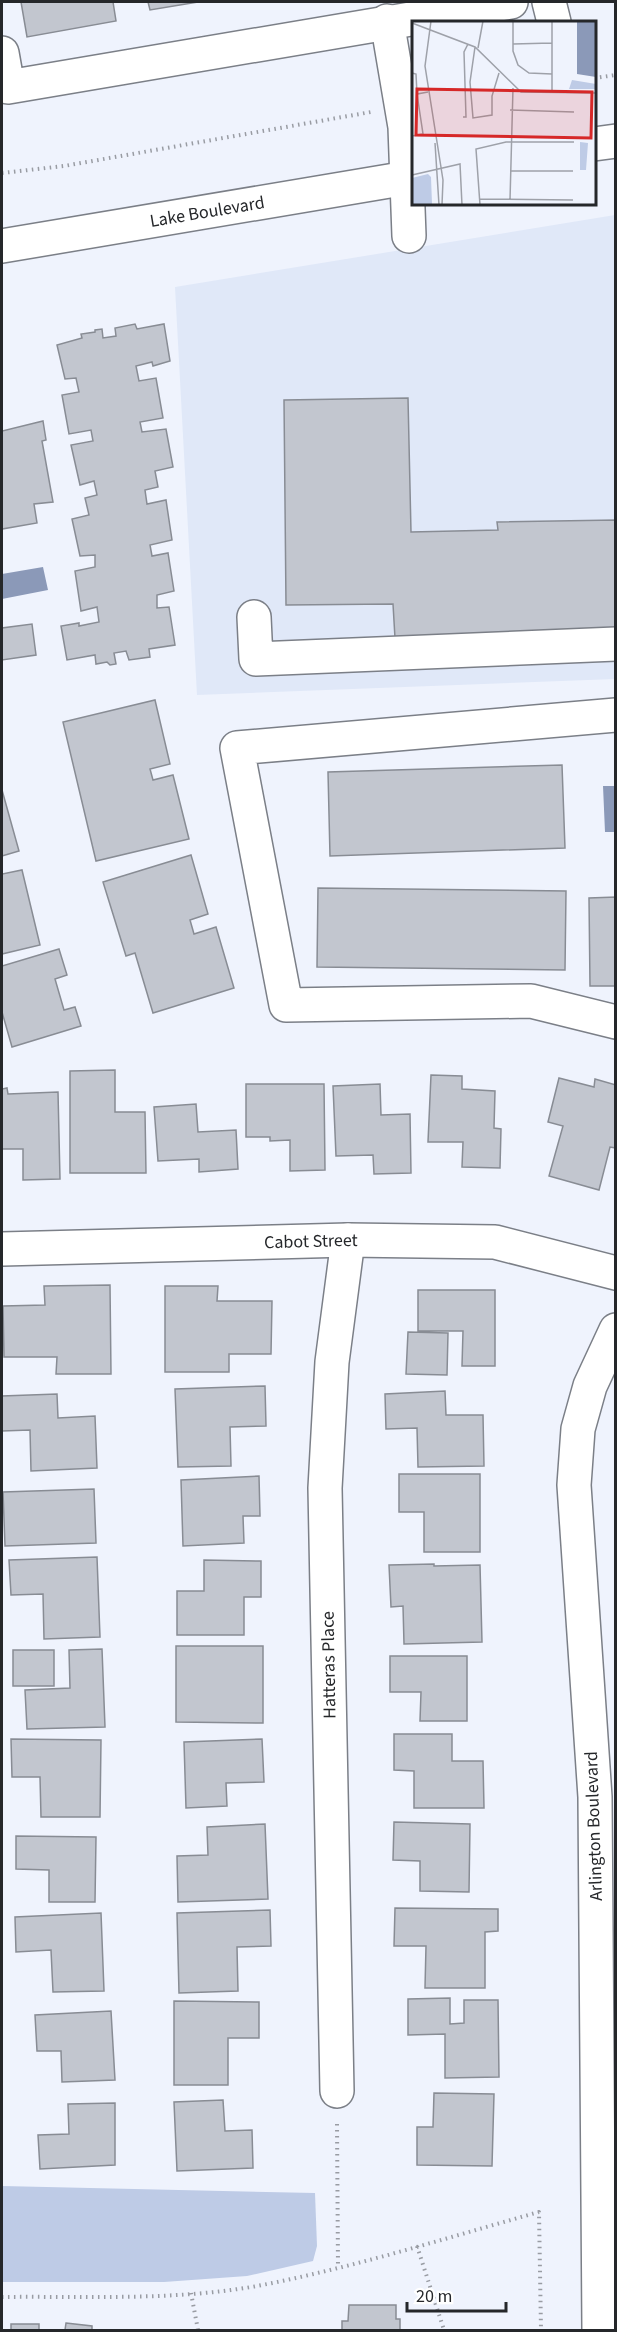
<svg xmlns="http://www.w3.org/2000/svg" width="617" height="2332" viewBox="0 0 617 2332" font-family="'Source Sans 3',sans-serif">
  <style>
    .built { fill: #e0e8f8 }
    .green { fill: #becbe6 }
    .water { fill: #8b99b8 }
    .building { fill: #c2c6cf; stroke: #888c94; stroke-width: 1.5 }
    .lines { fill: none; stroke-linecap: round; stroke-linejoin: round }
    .minor-casing { stroke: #7b7f87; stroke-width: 36 }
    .path { stroke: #999ca3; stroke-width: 4; stroke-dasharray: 1.5 4.5; stroke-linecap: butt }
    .minor { stroke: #fff; stroke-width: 33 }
    .labels { text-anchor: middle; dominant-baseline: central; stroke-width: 4.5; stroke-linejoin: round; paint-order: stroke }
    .street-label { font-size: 18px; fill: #25272a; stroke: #fff }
    .inset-road { fill: none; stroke: #9ea1a9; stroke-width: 1.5 }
    .view { fill: #d62828; fill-opacity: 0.15; stroke: #d62828; stroke-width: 3 }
    .inset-edge { fill: none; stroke: #25272a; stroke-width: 3 }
  </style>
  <rect width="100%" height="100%" fill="#eff3fd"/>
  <!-- built -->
  <path class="built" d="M615,215V679L197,695L175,287Z"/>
  <!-- green -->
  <path class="green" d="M2,2186L315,2193L317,2246L313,2261L247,2276L164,2282H2Z"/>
  <!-- water -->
  <path class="water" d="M43,567L48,590L2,599V574Z
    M603,786H615V832H605Z"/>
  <!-- building -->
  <path class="building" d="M21,2H113L116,21L27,37Z
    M148,2H198L150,10Z
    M135,324L137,329L164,324L170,361L153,366L152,362L136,366L139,381L156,378L163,418L140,422L142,432L166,429L173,467L155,471L158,487L145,490L147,504L166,500L172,540L150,545L152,556L168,553L174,591L157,595V608L169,607L175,645L149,649L150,657L129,660L126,651L114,653L116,664L110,665L107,662L96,664L95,655L67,660L61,626L79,623V626L99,622L97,607L81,611L75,571L95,567V555L80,556L72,519L89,515L85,498L97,495L94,481L80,485L71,445L93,441L91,430L69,434L62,395L79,392L76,378L65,379L57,345L82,338L81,334L95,332V330L102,329L103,338L116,336L115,328Z
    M408,398L411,532L498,530L497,522L616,520V635L395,638L393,604L286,605L284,400Z
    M43,421L46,440L42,441L53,502L34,504L37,523L2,529V431Z
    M32,624L36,655L2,660V628Z
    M155,700L170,764L150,769L153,780L173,775L189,839L96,861L63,722Z
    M562,765L565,848L330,856L328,772Z
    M2,790L19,851L2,856Z
    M191,855L208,914L190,920L194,934L216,927L234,988L153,1013L135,953L126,956L103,882Z
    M22,870L40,945L2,954V874Z
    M318,888L566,891L565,970L317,967Z
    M616,897V986H590L589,898Z
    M59,949L67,975L55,979L64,1010L75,1007L81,1026L12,1047L2,1012V966Z
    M115,1070V1112H145L146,1173H70V1071Z
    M431,1075L462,1076V1089L495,1091L494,1128L501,1129L500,1168L462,1167L463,1142H428Z
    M559,1078L594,1087L595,1079L616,1085V1148L610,1147L599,1190L549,1176L563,1126L548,1122Z
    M246,1084H324L325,1170L290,1171V1140L270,1141V1137H246Z
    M380,1084L381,1115L410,1114L411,1173L374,1174L373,1155L336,1156L333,1086Z
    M7,1088L8,1094L58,1092L60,1179L23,1180V1149H2V1089Z
    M196,1104L198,1132L236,1130L238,1169L199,1172V1159L158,1161L154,1107Z
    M110,1285L111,1374H56L57,1357H4L3,1306L45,1305L44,1286Z
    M165,1286H218L217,1301H272L271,1354H229V1372H165Z
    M418,1290H495V1366H462L463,1331H418Z
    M408,1332L448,1333L447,1375L406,1374Z
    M265,1386L266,1426L230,1427L231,1466L178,1467L175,1389Z
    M445,1391L446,1415H483L484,1466L418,1467L417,1428L386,1429L385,1394Z
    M57,1394L58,1418L95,1416L97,1468L31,1471L30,1430L2,1431V1396Z
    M399,1474H480V1552H424V1512H399Z
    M259,1476L260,1516H243L244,1543L183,1546L181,1480Z
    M94,1489L96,1543L5,1546L3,1492Z
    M97,1557L100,1637L44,1639L43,1594L11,1595L9,1560Z
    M204,1560L261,1561V1597H244V1635H177V1591H204Z
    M434,1564V1566L480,1565L482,1642L404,1644L403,1606L391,1607L389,1565Z
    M176,1646H263V1723L176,1722Z
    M102,1649L105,1727L27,1729L25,1690L70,1688L69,1650Z
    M13,1650H54V1686H13Z
    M390,1656H467V1721H420L421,1692H390Z
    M394,1734H452V1761H483L484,1808H414V1771L394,1770Z
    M11,1739L101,1740L100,1817H41L40,1777H12Z
    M262,1739L264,1782L226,1783L227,1806L186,1808L184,1742Z
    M394,1822L470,1824L469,1892L420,1891V1861L393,1860Z
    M265,1824L268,1899L178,1902L177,1856L208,1855L207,1827Z
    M16,1836L96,1837L95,1902H49V1870L16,1869Z
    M395,1908L498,1909V1931L485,1932V1988H425L426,1946H394Z
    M270,1910L271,1946L237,1947L238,1991L179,1993L177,1913Z
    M101,1913L104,1991L53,1992L51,1950L16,1952L15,1917Z
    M450,1998V2024L464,2023V2000H498L499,2077L445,2078V2034L408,2035V1999Z
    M174,2001L259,2002V2038H228V2085H174Z
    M111,2011L115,2080L62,2082L61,2051H37L35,2015Z
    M434,2093L494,2094L492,2166L417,2165V2127H433Z
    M223,2100L225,2131L252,2130L253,2168L177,2171L174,2102Z
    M115,2103V2165L40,2169L38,2135L69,2134L68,2104Z
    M349,2305H396V2319H400V2330H342V2321H348Z
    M66,2323L92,2326V2330H65Z
    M11,2324H39V2330H11Z"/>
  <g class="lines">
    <!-- minor casing -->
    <g class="minor-casing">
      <g id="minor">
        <path d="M549,2L554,22"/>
        <path d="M387,21L405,127L409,236"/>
        <path d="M2,53L8,87L511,2"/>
        <path d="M594,144L616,141"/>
        <path id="s1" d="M2,246L413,177"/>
        <path d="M254,617L256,659L616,644"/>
        <path d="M616,715L237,748L286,1005L531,1001L616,1022"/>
        <path id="s2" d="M2,1249L348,1240L495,1242L616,1273"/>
        <path d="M337,2091L325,1488L332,1362L348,1240"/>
        <path d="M599,2330L595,1797L574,1485L578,1429L590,1386L616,1330"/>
      </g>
    </g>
    <!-- path -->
    <path class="path" d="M594,78L616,75
      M2,173L64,166L371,112
      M337,2124L338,2267
      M417,2246L444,2330
      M191,2293L198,2330
      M2,2297C86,2296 173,2301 257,2286C352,2268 446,2238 539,2212L541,2330"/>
    <!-- minor -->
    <use href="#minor" class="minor"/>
  </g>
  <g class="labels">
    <!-- street labels -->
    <g class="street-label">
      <text stroke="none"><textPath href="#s1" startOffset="208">Lake Boulevard</textPath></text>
      <text stroke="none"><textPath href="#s2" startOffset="309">Cabot Street</textPath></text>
      <text transform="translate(329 1665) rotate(-91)">Hatteras Place</text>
      <text transform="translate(594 1826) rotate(-92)">Arlington Boulevard</text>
    </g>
  </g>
  <!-- overview -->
  <g transform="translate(412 21)">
    <rect width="184" height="184" fill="#eff3fd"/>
    <path d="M160,59L184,63V68H157ZM168,121L176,122L174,149H168ZM16,153L19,156L20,183H0V157Z" fill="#becbe6"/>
    <path d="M165,0H184V56L165,53Z" fill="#8b99b8"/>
    <path class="inset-road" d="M19,0L13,45L31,159L30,184M101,0V30L106,44L117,52L140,53M140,0V71M0,2L63,26L109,71L185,72M101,23L140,22M63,26L58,61L61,97L80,94V75L87,52M66,27L71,0M0,52L4,53L5,73L16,71M98,89L162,91M51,96H54L52,31L56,23M0,115L11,113L5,73M23,122L27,184M98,150H161M0,154L48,143L50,184M68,178L161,179M98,179L101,67M68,184L64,128L94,121H162"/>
    <path class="view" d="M5,68L180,71L179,117L4,114Z"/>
    <rect width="184" height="184" class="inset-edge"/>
  </g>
  <!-- border -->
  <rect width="617" height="2332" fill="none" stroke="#25272a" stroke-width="6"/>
  <!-- scale -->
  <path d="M407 2302v9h99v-9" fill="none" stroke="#25272a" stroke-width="3"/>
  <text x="416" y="2302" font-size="18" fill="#25272a" stroke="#ffffff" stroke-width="4.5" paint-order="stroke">20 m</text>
</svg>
